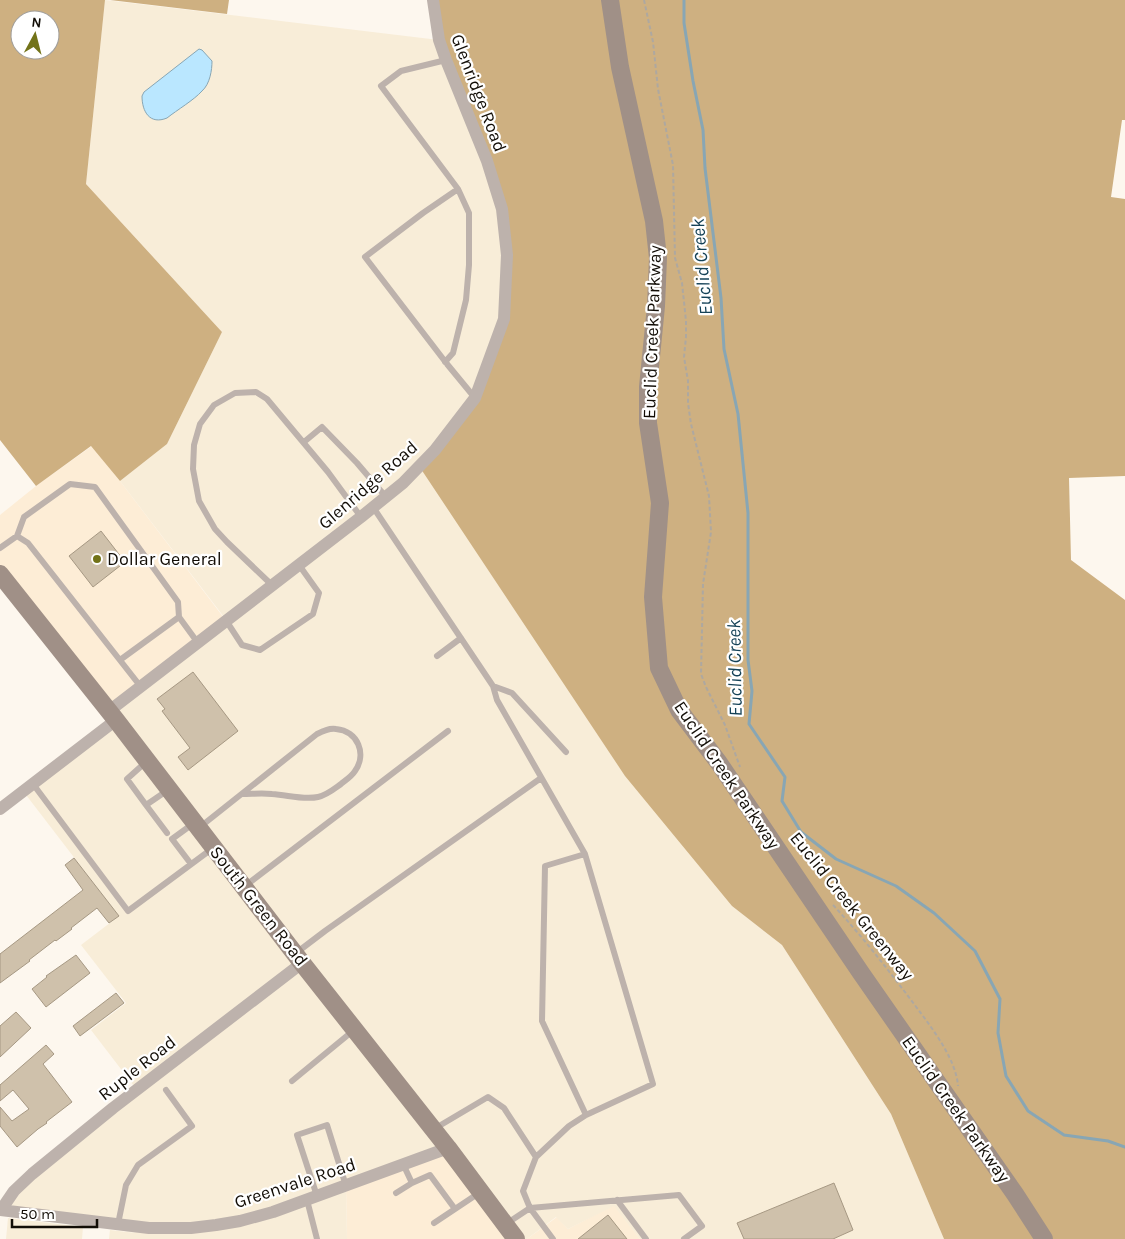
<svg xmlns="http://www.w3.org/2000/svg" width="1125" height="1239" viewBox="0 0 1125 1239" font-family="Karla,sans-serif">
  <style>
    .built { fill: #fdedd6 }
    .industrial { fill: #f8edd8 }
    .forest { fill: #ceb081; fill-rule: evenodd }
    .water { fill: #bae7ff; stroke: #88a6b4 }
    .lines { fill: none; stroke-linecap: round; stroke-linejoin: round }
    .stream { stroke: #88a6b4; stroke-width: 3 }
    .building { fill: #cfc1ab; stroke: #a69883 }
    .path { stroke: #aea8a0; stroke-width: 2; stroke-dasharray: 4 2.5; stroke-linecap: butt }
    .lane { stroke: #bdb2ac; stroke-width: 6 }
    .street { stroke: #bdb2ac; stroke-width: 12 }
    .secondary { stroke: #a09087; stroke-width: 18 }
    .poi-dot { fill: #727319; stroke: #fff; stroke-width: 2 }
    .labels { text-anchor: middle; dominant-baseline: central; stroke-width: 4.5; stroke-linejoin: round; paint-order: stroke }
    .street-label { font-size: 18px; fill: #120d06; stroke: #fff }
    .poi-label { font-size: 18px; fill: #120d06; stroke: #fff; text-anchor: start }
    .water-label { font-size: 19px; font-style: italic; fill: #154257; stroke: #fff }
  </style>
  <rect width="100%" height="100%" fill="#fdf7ee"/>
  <!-- built -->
  <path class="built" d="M92,446L120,481L227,622L109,711L0,574V515L36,486Z
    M448,1148L516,1239H347L346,1186Z
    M614,1205L640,1239H527L557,1217L568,1229Z"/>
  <!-- industrial -->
  <path class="industrial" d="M105,0L439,40L487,161L732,906L782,945L891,1114L944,1239H640L614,1206L568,1229L556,1217L527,1239H516L448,1148L346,1185L347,1239H109L110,1230L136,1233L1,1210L9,1198L137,1090L91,1030L126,1003L81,945L119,916L23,791L116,720L109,711L227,621L120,481L167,444L222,332L86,184Z
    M8,1218L83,1227L82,1239H6Z"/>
  <!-- forest -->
  <path class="forest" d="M0,0H105L86,184L222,332L167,444L120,481L91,446L36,486L0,440ZM20,20H50V50H20Z
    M110,0H229L227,14Z
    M433,0H1125V120H1122L1111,197L1125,199V476L1069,478L1071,560L1125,600V1239H944L891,1114L782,945L732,906L625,776L419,466L475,398L504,319L502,208L446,60Z"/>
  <!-- water -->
  <path class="water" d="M199,49L202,50L212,61C212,70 210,84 202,91C194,100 177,110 167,118C150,125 142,112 142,96L144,92Z"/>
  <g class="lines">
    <!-- stream -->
    <path class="stream" d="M684,0V23L693,81L703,130L705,168L721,298L724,349L738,414L748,513V660L752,691L749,724L785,777L782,801L801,832L836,859L896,886L934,913L975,951L1000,999L998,1033L1006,1076L1028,1111L1064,1135L1108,1141L1125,1147"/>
  </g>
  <!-- building -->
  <path class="building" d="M101,531L125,562L93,587L69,556Z
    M193,672L238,731L188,770L178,757L190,748L162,711L165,709L157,699Z
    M74,858L119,916L109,923L97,908L71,928L72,929L56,941L55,940L29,960L30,961L0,983V954L83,890L65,865Z
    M76,955L90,973L46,1007L32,989L47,977L46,976Z
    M116,993L124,1003L80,1036L73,1026Z
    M16,1012L31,1028L0,1057V1026Z
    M46,1045L54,1054L43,1064L72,1102L46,1122L47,1123L38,1129L17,1147L0,1126V1107L12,1121L29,1109L13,1090L0,1101V1085Z
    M834,1183L853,1230L833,1239H744L737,1223Z
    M608,1215L627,1239H578Z"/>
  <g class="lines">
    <!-- path -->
    <path class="path" d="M644,0L653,42L658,89L673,165L675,258L682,283L686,321V337L684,357L688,381V403L691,424L709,496L711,532L703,584L701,674L706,687L725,725L740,767
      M833,905C861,935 886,967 911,1000C928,1023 956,1057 958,1086"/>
    <!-- lane -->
    <path class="lane" d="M446,60L401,71L381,86L458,189L423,213L365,257L447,364L475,398
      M445,362L453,353L466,300L469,265V213L458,189
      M304,442L322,427L357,463L386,497
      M373,507L493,686L497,700L585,854L653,1084L586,1115L542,1021L545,866L585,854
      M17,536L24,517L70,484L95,487L178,602L179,617
      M0,548L17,536L28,543L141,687
      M273,586L227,542L215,529L199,501L193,469L194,445L200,424L214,405L235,393L256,392L267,399L328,472L361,517
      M227,622L242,645L260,650L313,614L319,593L299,565
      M437,656L461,638
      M120,660L179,617L198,643
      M493,686L512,693L566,752
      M33,784L128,911L213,848
      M146,805L127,779L147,761
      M200,827L317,734C323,731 329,728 336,729C358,731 367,754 355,771C352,776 346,780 341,784C334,789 327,795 318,797C303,800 288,795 272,794C262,793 252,794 242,794
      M167,833L146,805L168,790
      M191,864L172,839L194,823
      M245,886L448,731
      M296,953L325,931L541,778
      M292,1081L354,1030
      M434,1129L488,1097L504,1108L536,1157L523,1191L530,1208L553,1239
      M536,1157L569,1126L586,1115
      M403,1164L412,1183L430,1175L455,1209L479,1193
      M396,1193L412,1183
      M317,1196L297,1135L327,1125L346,1186
      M307,1200L317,1239
      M617,1200L646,1239
      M434,1223L455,1209
      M118,1224L126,1185L138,1165L192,1126L166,1090
      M506,1224L530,1208L679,1195L702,1226L684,1239"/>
    <!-- street -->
    <path class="street" d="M109,711L361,517L403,483L435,450L475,398L504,319L507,255L502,209L487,161L446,60L439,40L433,0
      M0,809L116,720
      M0,1210L149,1228H191L216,1225L240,1221L273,1212L448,1148
      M1,1210L14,1191L32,1174L113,1108L302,963"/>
    <!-- secondary -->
    <path class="secondary" d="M610,0L620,67L654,221L658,258L656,306L648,387V423L660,503L653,597L659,668L679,710L719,763L861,973L1015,1194L1044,1239
      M0,574L116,720L302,963L448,1148L516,1239"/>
  </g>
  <!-- markers -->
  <circle class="poi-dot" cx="97" cy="559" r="5"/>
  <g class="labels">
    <!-- street labels -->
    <g class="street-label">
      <text transform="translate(479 93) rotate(69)">Glenridge Road</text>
      <text transform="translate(652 332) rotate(-88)">Euclid Creek Parkway</text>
      <text transform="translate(368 485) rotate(-41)">Glenridge Road</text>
      <text transform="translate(727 775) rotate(56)">Euclid Creek Parkway</text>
      <text transform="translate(259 906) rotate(52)">South Green Road</text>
      <text transform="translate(852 906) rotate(51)">Euclid Creek Greenway</text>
      <text transform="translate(137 1068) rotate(-38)">Ruple Road</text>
      <text transform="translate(956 1109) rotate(55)">Euclid Creek Parkway</text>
      <text transform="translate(295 1183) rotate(-18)">Greenvale Road</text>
    </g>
    <!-- poi labels -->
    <g class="poi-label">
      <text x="107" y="559">Dollar General</text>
    </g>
    <!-- water labels -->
    <g class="water-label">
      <text transform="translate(702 267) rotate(-95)">Euclid Creek</text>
      <text transform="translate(735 668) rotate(-91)">Euclid Creek</text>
    </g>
  </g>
  <!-- north arrow -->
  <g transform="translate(35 35) rotate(7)"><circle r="24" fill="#ffffff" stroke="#a09e9b"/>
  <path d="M0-4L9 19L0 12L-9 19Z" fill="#727319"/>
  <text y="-8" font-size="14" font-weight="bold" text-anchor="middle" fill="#120d06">N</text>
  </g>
  <!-- scale -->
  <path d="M12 1219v8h85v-8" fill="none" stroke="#120d06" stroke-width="2.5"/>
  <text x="20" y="1219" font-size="15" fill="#120d06" stroke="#ffffff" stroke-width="4" paint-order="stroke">50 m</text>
</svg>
